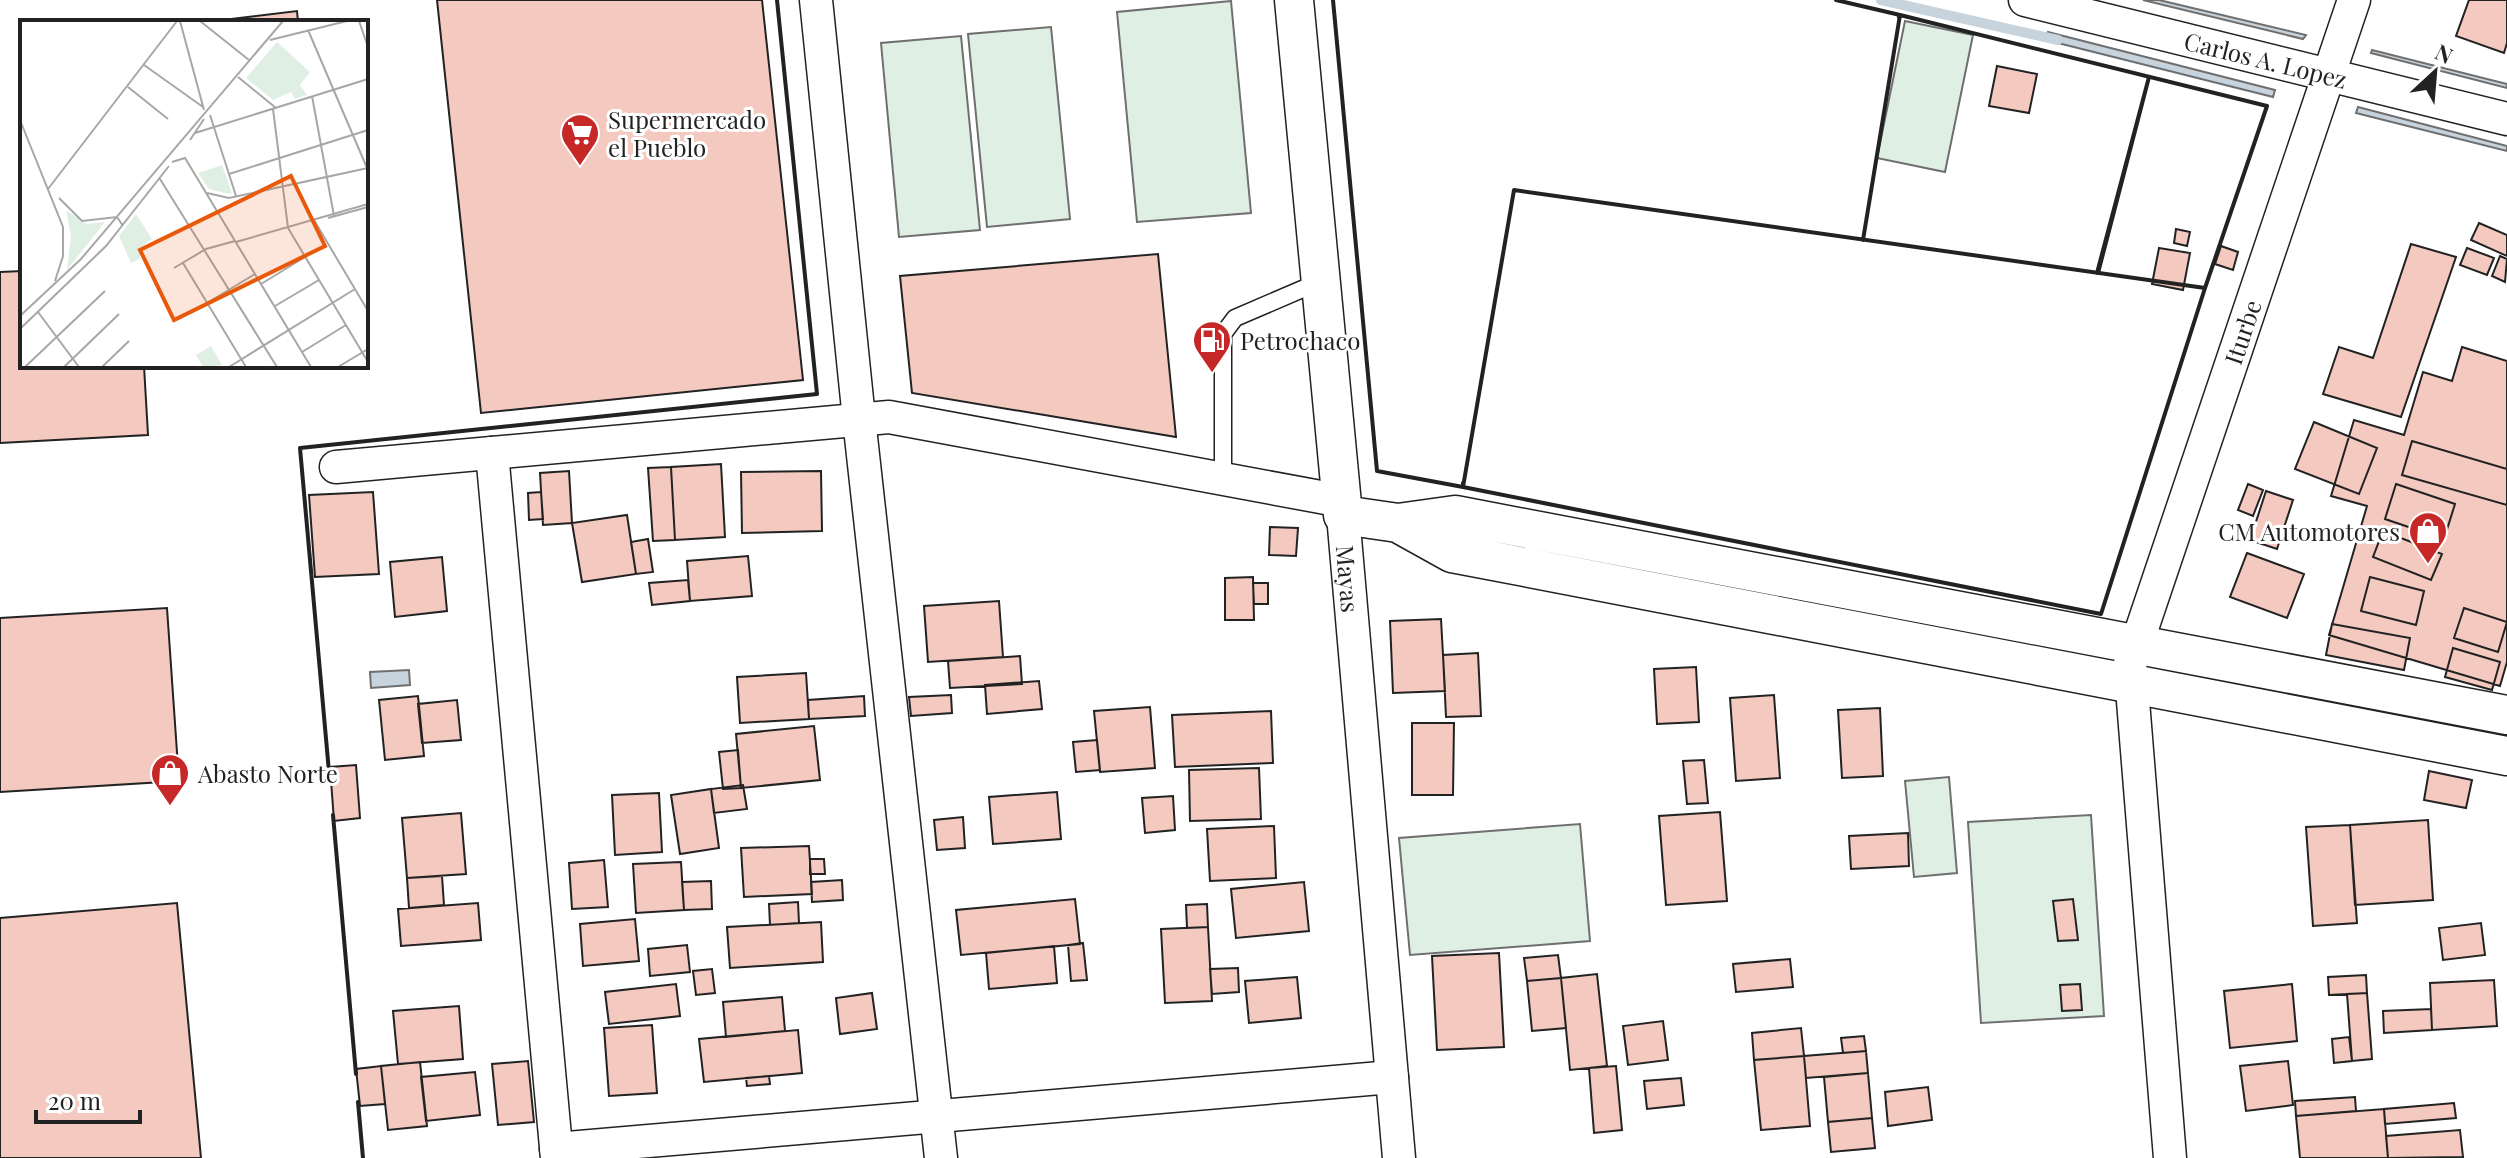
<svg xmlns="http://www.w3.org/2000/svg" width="2507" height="1158" viewBox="0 0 2507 1158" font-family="'Playfair Display',serif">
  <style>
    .green { fill: #e0efe3; stroke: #6f6f6f; stroke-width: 2 }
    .water { fill: #c7d3dd; stroke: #6f6f6f; stroke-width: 2 }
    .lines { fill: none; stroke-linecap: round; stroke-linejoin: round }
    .stream { stroke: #c7d3dd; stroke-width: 10 }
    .building { fill: #f3c9c0; stroke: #222; stroke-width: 2 }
    .service-casing { stroke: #222; stroke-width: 19 }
    .minor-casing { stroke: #222; stroke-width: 35 }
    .tertiary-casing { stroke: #222; stroke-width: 41 }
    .service { stroke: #fff; stroke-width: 16 }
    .minor { stroke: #fff; stroke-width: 32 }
    .tertiary { stroke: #fff; stroke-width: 38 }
    .wall { stroke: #222; stroke-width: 4 }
    .labels { text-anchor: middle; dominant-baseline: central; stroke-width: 6; stroke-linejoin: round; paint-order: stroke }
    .street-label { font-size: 24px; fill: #222; stroke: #fff }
    .poi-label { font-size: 24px; fill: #222; stroke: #fff; text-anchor: start }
    .inset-road { fill: none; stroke: #a7a7a7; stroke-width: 2 }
    .view { fill: #e8590c; fill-opacity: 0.15; stroke: #e8590c; stroke-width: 4 }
    .inset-edge { fill: none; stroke: #222; stroke-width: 4 }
  </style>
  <rect width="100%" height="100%" fill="#fff"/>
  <!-- green -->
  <path class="green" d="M1231,1L1251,213L1137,222L1117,12Z
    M1905,21L1973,35L1945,172L1877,158Z
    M1051,27L1070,219L987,227L968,34Z
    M961,36L980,230L899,237L881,43Z
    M2195,674L2461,726L2463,731L2193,676Z
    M1949,777L1957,873L1914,877L1905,781Z
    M2091,815L2104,1016L1981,1023L1968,822Z
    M1580,824L1590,941L1410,955L1399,838Z"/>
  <!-- water -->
  <path class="water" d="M2143,0H2159L2306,35L2303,39Z
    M2048,32L2275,90L2273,97L2046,40Z
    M2372,50L2507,84V88L2371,53Z
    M2358,107L2507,146V151L2356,113Z
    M409,670L410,685L371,688L370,672Z"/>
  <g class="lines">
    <!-- stream -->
    <path class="stream" d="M1881,0L2058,40"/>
  </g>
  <!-- building -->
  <path class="building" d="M437,0H762L803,380L481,413Z
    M2469,0H2507V43L2504,53L2456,36Z
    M297,11L298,22H206Z
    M1997,66L2037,74L2029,113L1989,106Z
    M2479,223L2507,235V256L2471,240Z
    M2176,229L2190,232L2187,246L2174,243Z
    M2411,244L2456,257L2401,417L2323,394L2339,347L2373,358Z
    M2221,246L2238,252L2233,270L2215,264Z
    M2159,248L2190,253L2183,290L2152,284Z
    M2467,248L2494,258L2487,275L2460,265Z
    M1158,254L1176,437L912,393L900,276Z
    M2500,256L2507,259L2505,282L2492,276Z
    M22,271V366H144L148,435L0,443V272Z
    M2462,347L2507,361V662L2500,686L2329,635L2367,506L2331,496L2354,420L2404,435L2423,372L2452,381Z
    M2314,422L2377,448L2359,494L2295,469Z
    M2412,441L2507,469V505L2402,475Z
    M721,464L725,537L675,540L671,467Z
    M671,467L675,540L653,541L648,468Z
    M569,471L572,523L543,525L540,473Z
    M821,471L822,531L742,533L741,472Z
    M2248,484L2263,490L2253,516L2238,510Z
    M2396,484L2455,504L2444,539L2385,519Z
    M2266,491L2293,500L2277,549L2250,540Z
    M373,492L379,574L315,577L309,495Z
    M541,492L543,519L529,520L528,493Z
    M627,515L636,574L582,582L572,523Z
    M1270,527L1298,528L1296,556L1269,555Z
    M2383,531L2442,554L2431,580L2373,557Z
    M648,539L653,572L636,574L631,542Z
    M2247,553L2304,574L2287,618L2230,597Z
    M748,556L752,596L690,601L687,561Z
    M442,557L447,611L395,617L390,562Z
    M1253,577L1254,620H1225V578Z
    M2370,577L2424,591L2416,625L2361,611Z
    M688,580L690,601L652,605L649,583Z
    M1253,583H1268V604H1254Z
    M999,601L1003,657L928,662L924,606Z
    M167,608L179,781L0,792V618Z
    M2464,608L2507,622L2498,652L2454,638Z
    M1441,619L1445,691L1393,693L1390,621Z
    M2332,624L2410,638L2404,670L2326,655Z
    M2453,648L2500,662L2492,690L2445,677Z
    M1478,653L1481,716L1446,717L1443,655Z
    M1020,656L1022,684L950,688L948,661Z
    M1696,667L1699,722L1657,724L1654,669Z
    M806,673L809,719L740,723L737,677Z
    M1039,681L1042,709L987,714L985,685Z
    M951,695L952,713L911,716L909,697Z
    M1774,695L1780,778L1736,781L1730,698Z
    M418,696L424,756L385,760L379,700Z
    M864,696L865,716L809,719L808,700Z
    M457,700L461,740L422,743L418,704Z
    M1150,707L1155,768L1100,772L1094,711Z
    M1880,708L1883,776L1842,778L1838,710Z
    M1271,711L1273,763L1175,767L1172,715Z
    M1412,723H1454L1453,795H1412Z
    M814,726L820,780L741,788L736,734Z
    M1097,740L1100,770L1076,772L1073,742Z
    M738,750L741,788L723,789L719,752Z
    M1704,760L1708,803L1687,804L1683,761Z
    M356,765L360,818L334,821L330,767Z
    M1259,768L1261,819L1190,821L1189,770Z
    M2429,771L2472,780L2466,808L2424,800Z
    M743,785L747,809L714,813L711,789Z
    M711,789L719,848L680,854L671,795Z
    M1057,792L1061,839L993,844L989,797Z
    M659,793L662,852L615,855L612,795Z
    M1173,796L1175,830L1145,833L1142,798Z
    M1720,812L1727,901L1666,905L1659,816Z
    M461,813L466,874L407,878L402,818Z
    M963,817L965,848L937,850L934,820Z
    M2428,820L2433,900L2355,905L2350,825Z
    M2350,825L2357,923L2313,926L2306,827Z
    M1274,826L1276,878L1210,881L1207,829Z
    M1908,833L1909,866L1851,869L1849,836Z
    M809,846L812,894L744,897L741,848Z
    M810,859H824L825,874H810Z
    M604,860L608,907L572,909L569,863Z
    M681,862L684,910L636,913L633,864Z
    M442,876L444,905L409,908L407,878Z
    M842,880L843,900L812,902L811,882Z
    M711,881L712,909L684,910L682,882Z
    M1304,882L1309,931L1236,938L1231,889Z
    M1075,899L1080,944L961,955L956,910Z
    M2073,899L2078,940L2058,941L2053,901Z
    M798,902L799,923L770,925L769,904Z
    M177,903L201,1158H0V918Z
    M478,903L481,940L401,946L398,909Z
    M1207,904L1208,927L1187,928L1186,905Z
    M635,919L639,961L583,966L580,924Z
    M821,922L823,962L730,968L727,927Z
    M2481,923L2485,955L2443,960L2439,928Z
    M1208,927L1212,1001L1165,1003L1161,929Z
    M1083,943L1087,980L1071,981L1068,945Z
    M687,945L690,972L650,976L648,949Z
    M1054,946L1057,983L989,989L986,953Z
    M1499,953L1504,1047L1437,1050L1432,956Z
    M1558,955L1561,978L1527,981L1524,958Z
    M1790,959L1793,987L1736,992L1733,964Z
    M1238,968L1239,992L1212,994L1210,969Z
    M712,969L715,993L696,995L693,971Z
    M1597,974L1607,1066L1570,1070L1561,978Z
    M2366,975L2367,993L2329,995L2328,977Z
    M1297,977L1301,1018L1249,1023L1245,981Z
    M1561,978L1566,1028L1532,1031L1527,981Z
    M2494,980L2497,1026L2432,1030L2430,983Z
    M676,984L680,1016L609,1024L605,992Z
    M2080,984L2082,1010L2062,1011L2060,985Z
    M2292,984L2297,1041L2230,1048L2224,991Z
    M872,993L877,1029L840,1034L836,998Z
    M2367,993L2372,1059L2352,1061L2347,994Z
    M782,997L785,1031L726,1037L723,1002Z
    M459,1006L463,1059L398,1064L393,1011Z
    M2431,1009L2432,1030L2384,1033L2383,1011Z
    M1663,1021L1668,1060L1628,1065L1623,1026Z
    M652,1025L657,1093L609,1096L604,1028Z
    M1801,1028L1804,1056L1754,1060L1752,1033Z
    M798,1030L802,1073L704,1082L699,1039Z
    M1864,1036L1866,1051L1843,1053L1841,1038Z
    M2349,1037L2352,1061L2334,1063L2332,1039Z
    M1866,1051L1868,1073L1806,1078L1804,1056Z
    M1804,1056L1810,1126L1761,1130L1754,1060Z
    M528,1061L534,1122L498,1125L492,1064Z
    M2288,1061L2293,1105L2246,1111L2240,1066Z
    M420,1062L427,1126L388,1130L381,1066Z
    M381,1066L385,1104L360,1106L356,1069Z
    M1616,1066L1622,1130L1594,1133L1589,1068Z
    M475,1072L480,1115L426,1121L421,1077Z
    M1868,1073L1872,1118L1828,1122L1824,1077Z
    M769,1076L770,1084L747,1086L746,1078Z
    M1681,1078L1684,1105L1647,1109L1644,1081Z
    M1928,1087L1932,1120L1888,1126L1885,1092Z
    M2355,1097L2356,1111L2296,1116L2295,1101Z
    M2454,1103L2456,1118L2385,1124L2384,1109Z
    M2384,1109L2388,1158H2300L2296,1116Z
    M1872,1118L1875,1148L1831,1152L1828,1122Z
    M2460,1130L2463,1157L2388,1158L2386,1136Z"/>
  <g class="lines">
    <!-- service casing -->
    <g class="service-casing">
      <path id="service" d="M1223,479V334L1235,318L1321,281"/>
    </g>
    <!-- minor casing -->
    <g class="minor-casing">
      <g id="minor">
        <path d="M816,0L859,419L941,1158"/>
        <path id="s1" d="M2025,0L2507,119"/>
        <path d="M492,453L557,1158"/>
        <path d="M336,467L889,417L1342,501"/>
        <path id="s2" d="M1343,515L1399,1158"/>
        <path d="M556,1149L1392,1077"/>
        <path id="s3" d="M2170,1158L2130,664L2354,0"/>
      </g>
    </g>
    <!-- tertiary casing -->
    <g class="tertiary-casing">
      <path id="tertiary" d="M1294,0L1343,515L1398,523L1455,515L2507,715
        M1398,523L1452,553L2507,756"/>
    </g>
    <!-- service -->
    <use href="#service" class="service"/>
    <!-- minor -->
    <use href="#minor" class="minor"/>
    <!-- tertiary -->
    <use href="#tertiary" class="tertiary"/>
    <!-- wall -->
    <path class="wall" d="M1333,0L1377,471L1463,487V483
      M1836,0L1900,15L1899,17
      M1514,190L2205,288L2101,614L1463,487Z
      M1863,240L1900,15L2267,106L2205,288
      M2097,273L2149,77
      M2098,273L2149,77
      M329,772L300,448L817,394L777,0
      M333,815L356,1074
      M358,1102L363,1158"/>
  </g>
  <!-- icons -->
  <defs>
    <g id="supermarket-pin" transform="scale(2)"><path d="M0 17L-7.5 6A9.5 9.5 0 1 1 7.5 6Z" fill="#c62828" stroke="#fff"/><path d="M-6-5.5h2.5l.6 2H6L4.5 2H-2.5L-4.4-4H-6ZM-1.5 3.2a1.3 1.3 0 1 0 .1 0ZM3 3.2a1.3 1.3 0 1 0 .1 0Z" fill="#fff"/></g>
    <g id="fuel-pin" transform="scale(2)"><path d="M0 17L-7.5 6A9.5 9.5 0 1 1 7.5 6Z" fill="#c62828" stroke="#fff"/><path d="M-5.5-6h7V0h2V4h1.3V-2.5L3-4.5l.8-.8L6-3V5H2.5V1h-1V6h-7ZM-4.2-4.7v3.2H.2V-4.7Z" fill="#fff"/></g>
    <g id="shop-pin" transform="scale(2)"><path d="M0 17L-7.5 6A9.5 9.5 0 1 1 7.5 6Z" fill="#c62828" stroke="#fff"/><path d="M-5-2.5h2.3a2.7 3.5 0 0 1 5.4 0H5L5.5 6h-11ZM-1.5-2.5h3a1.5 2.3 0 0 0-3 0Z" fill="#fff"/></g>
  </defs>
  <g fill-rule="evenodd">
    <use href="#supermarket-pin" x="580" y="133"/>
    <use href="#fuel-pin" x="1212" y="340"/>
    <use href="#shop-pin" x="2428" y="531"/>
    <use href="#shop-pin" x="170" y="773"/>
  </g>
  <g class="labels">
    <!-- street labels -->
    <g class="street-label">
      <text stroke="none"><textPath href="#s1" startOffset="248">Carlos A. Lopez</textPath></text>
      <text stroke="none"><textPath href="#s3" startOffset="846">Iturbe</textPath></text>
      <text stroke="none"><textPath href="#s2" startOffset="64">Mayas</textPath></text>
    </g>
    <!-- poi labels -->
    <g class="poi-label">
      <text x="608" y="119">Supermercado<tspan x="608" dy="28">el Pueblo</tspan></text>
      <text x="1240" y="340">Petrochaco</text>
      <text x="2400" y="531" text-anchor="end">CM Automotores</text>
      <text x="198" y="773">Abasto Norte</text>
    </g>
  </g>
  <!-- overview -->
  <g transform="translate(20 20)">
    <rect width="348" height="348" fill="#fff"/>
    <path d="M257,22L290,52L280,65L287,75L275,79L271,72L253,80L226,58ZM202,145L212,173L209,174L189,169L178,153ZM46,190L67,204L85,202L47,250L51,216ZM116,194L132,219L120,228V239L111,243L99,216ZM191,326L202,345L183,347L176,335Z" fill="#e0efe3"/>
    <path class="inset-road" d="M160,1L184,90M180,1L229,40M339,1L348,27M288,10L347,148M250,20L327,1M124,45L183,87M218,57L256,88M108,67L148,99M292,76L314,196M253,89L268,208L348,342M190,95L216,176M0,100L43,207V236L35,261M175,113L348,59M170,120L184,99M152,142L165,138L291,347M209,154L348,110M140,159L257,347M28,169L157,1M187,173L209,178L348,148M39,178L62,201L97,197L103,206M308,198L348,187M294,200L348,291M216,222L348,184M163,243L226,347M154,248L186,229L215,221M241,264L285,237M187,283L235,254M255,286L299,260M18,292L59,347M0,296L61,239L263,1M0,309L86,226L149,146M282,332L326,305M5,347L85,271M44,347L99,294M82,347L109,321M209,347L335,269M318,347L348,329"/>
    <path class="view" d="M271,156L305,226L154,300L120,230Z"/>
    <rect width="348" height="348" class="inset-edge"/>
  </g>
  <!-- north arrow -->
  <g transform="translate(2435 72) rotate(26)" stroke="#ffffff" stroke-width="6" paint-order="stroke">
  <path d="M0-6L14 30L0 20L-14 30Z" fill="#222222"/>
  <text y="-12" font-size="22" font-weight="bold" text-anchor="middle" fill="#222222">N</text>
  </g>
  <!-- scale -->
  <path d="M36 1110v12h104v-12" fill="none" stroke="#222222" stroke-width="4"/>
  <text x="48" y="1110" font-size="24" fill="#222222" stroke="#ffffff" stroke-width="6" paint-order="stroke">20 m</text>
</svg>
